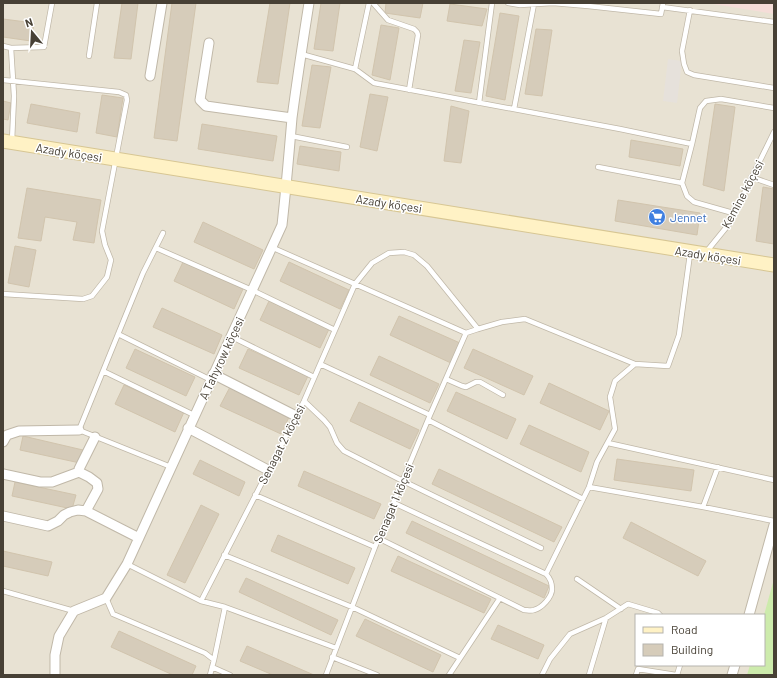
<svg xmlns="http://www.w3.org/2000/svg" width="777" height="678" viewBox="0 0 777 678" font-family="Barlow,sans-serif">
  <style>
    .residential { fill: #e8e2d3; fill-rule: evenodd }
    .industrial { fill: #e6e1db }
    .medical { fill: #f5ddd8 }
    .green { fill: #cdebac }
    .building { fill: #d6ccba; stroke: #d1c4ad }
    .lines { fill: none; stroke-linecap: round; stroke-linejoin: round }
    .lane-casing { stroke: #c0b8a8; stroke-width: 6 }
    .street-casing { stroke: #c0b8a8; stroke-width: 11 }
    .secondary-casing { stroke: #d7c693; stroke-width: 15 }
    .lane { stroke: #fff; stroke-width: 4.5 }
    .street { stroke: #fff; stroke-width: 9 }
    .secondary { stroke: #fff2c5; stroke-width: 13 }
    .labels { text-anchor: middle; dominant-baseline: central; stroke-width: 3; stroke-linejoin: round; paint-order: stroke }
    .street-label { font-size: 12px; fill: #474035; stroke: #fff }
    .shop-label { font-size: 12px; fill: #366cbe; stroke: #fff; text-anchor: start }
  </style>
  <rect width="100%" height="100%" fill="#f4f0e6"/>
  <!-- residential -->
  <path class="residential" d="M3,3H774V675H3ZM636,615H764V665H636Z"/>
  <!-- industrial -->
  <path class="industrial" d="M668,59L682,61L677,103L663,101Z"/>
  <!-- medical -->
  <path class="medical" d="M707,3H774V14Z"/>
  <!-- green -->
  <path class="green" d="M774,579V675H747L750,665H764V615Z"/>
  <!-- building -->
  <path class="building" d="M122,3H138L131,59L114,58Z
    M172,3H196L177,141L154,138Z
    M270,3H290L278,84L257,82Z
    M321,3H340L333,51L314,49Z
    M386,3H423L420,18L385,13Z
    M450,4L487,9L482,26L447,21Z
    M500,13L519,16L505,100L486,96Z
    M3,19L34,23L31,41L3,37Z
    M381,25L399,28L390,80L372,75Z
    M536,29L552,30L542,96L525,94Z
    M464,40L480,42L471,93L455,91Z
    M312,65L331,67L320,128L302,126Z
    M370,94L388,97L377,151L360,147Z
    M102,95L123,98L117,137L96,133Z
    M3,101L11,103L8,120L3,119Z
    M31,104L80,113L77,132L27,123Z
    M715,104L735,107L724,191L703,185Z
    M451,106L469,111L461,163L444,161Z
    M202,124L277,136L273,161L198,149Z
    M631,140L683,149L680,166L629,157Z
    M300,146L341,152L339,171L297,164Z
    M763,187L774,189V244L756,241Z
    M27,188L101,200L94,243L73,240L77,222L45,217L41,241L18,238Z
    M618,200L700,213L697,235L615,221Z
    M203,222L263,250L254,269L194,242Z
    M15,246L36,250L29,287L8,283Z
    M183,262L243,289L234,309L174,281Z
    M289,262L349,290L340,309L280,281Z
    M269,301L329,329L320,348L260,320Z
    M162,308L222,335L214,354L153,327Z
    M399,316L460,343L451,363L390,335Z
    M135,349L195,377L186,396L126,368Z
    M248,349L308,376L299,395L239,368Z
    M473,349L533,376L524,395L464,368Z
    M379,356L439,384L430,403L370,375Z
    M549,383L609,411L600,430L540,403Z
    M124,385L184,412L175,432L115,404Z
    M230,387L290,415L281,434L220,406Z
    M456,392L516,419L507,439L447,411Z
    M359,402L419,430L410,449L350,421Z
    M529,425L589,452L581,472L520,444Z
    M23,436L83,450L80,463L20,450Z
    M617,459L694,470L691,491L614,480Z
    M200,460L245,482L239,496L193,474Z
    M439,469L562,527L554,542L432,484Z
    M304,471L381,504L374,519L298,486Z
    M15,482L76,495L72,509L12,496Z
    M201,505L219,514L185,583L167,575Z
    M412,521L549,586L544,598L406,533Z
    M631,522L706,561L698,576L623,538Z
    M278,535L355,568L348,584L271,551Z
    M3,551L52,562L48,576L3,566Z
    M398,556L491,599L484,613L391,571Z
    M246,578L338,620L331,635L239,592Z
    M365,619L441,655L433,672L356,636Z
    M498,625L544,645L538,659L491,639Z
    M119,631L196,666L192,675H173L111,647Z
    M247,646L314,675H273L240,661Z"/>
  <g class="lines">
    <!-- lane casing -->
    <g class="lane-casing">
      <path id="lane" d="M373,3L388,20L414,29L417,32L418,35L409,90
        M508,3L520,5L553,3L588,6L661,14L663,3
        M662,7L774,22
        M690,10L682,51L684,64L687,72L694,75L774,88
        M3,46L11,48L14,96L12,141
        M11,48L44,47L52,3
        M301,54L355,69L374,83L620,129L692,144
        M89,56L97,3
        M355,69L369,3
        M3,80L119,92L126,95L127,100L102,231L105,245L111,260L107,277L92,296L83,299L3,294
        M479,103L492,3
        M514,109L534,4
        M291,136L347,147
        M598,167L682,183
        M751,177L774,185
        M733,213L694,202L687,196L682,183L692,144L700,108L706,101L721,99L774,108
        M163,233L143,273L79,430L171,467
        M271,247L466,333L478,329L502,322L525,319L635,364
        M156,248L252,290L335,330
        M707,251L729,224L774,132
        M118,334L211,380
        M230,336L314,377
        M320,364L430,415
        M103,371L194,415
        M446,379L462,386L466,387L476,382H480L503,395
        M304,401L324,420L330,427L337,443L344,451L403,481L541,548
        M428,420L583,499
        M608,443L774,480
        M589,487L703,507L774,521
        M255,495L375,547
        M703,507L718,467
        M378,538L524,610C527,610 531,611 534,610C542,608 552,597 552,589C552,583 550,578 546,574L394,503
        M224,555L352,607L460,658
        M127,564L201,601L225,607L336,648
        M546,574L589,487L597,462L615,429L610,397L615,381L635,364L668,366L679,335L690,254
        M577,579L621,609
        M3,591L74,611
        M106,598L113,614L205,653L214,660L210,675
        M201,601L304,401L355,284L372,263L389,253L404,252L414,255L427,266L478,329
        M332,657L377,675
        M214,660L225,607
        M212,667L230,675
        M326,675L375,547L430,415L466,333
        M449,675L500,598
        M542,675L550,659L570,634L606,618
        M589,675L606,618L628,604L658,613L660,615
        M636,675L638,669L676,675
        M677,675L680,665"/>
    </g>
    <!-- street casing -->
    <g class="street-casing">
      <path id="street" d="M209,43L200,100L206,106L292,118
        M150,76L162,3
        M213,374L296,416
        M188,428L268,470
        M3,442L7,435L19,431L79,430
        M3,474L40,482H52L79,472
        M86,511L98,489L97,483L89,477L79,472V469L95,437
        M3,516L48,526L58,521L64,515L70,512L78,510L86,511L139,538
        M749,615L774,525
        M55,675V655L59,636L74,611L106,598L127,564L282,225C286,189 289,154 292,118C297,80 303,41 309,3
        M732,675L735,665"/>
    </g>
    <!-- secondary casing -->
    <g class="secondary-casing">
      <path id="secondary" d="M3,141L774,265"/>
    </g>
    <!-- lane -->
    <use href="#lane" class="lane"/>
    <!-- street -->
    <use href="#street" class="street"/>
    <!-- secondary -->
    <use href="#secondary" class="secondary"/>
  </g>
  <!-- icons -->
  <defs>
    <g id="supermarket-disc" transform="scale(0.9)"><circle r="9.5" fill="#3f7fe0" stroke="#fff"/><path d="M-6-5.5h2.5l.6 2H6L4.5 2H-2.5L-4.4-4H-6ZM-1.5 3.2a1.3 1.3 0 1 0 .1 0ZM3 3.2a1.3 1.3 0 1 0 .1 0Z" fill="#fff"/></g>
  </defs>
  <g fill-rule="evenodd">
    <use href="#supermarket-disc" x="657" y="217"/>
  </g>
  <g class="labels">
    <!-- street labels -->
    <g class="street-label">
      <text transform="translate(69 152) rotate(9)">Azady köçesi</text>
      <text transform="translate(742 194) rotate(-62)">Kemine köçesi</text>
      <text transform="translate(389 203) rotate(9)">Azady köçesi</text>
      <text transform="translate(708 255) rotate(9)">Azady köçesi</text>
      <text transform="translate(221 358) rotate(-65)">A Tahyrow köçesi</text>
      <text transform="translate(281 444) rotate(-63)">Senagat 2 köçesi</text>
      <text transform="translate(393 503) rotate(-67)">Senagat 1 köçesi</text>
    </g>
    <!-- shop labels -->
    <g class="shop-label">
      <text x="670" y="217">Jennet</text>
    </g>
  </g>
  <!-- border -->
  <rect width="777" height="678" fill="none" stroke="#474035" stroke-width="8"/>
  <!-- legend -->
  <rect x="635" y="614" width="130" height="52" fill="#ffffff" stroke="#b5b3ae"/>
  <rect x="643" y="627" width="20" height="6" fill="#fff2c5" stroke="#b5b3ae"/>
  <text x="671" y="634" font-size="12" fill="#474035">Road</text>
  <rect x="643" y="644" width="20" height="12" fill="#d6ccba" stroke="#b5b3ae"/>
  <text x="671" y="654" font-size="12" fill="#474035">Building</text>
  <!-- north arrow -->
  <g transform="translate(32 32) rotate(342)" stroke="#ffffff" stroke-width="3" paint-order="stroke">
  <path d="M0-3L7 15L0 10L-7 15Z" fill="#474035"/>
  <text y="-6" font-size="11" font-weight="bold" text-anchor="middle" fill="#474035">N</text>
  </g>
</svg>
